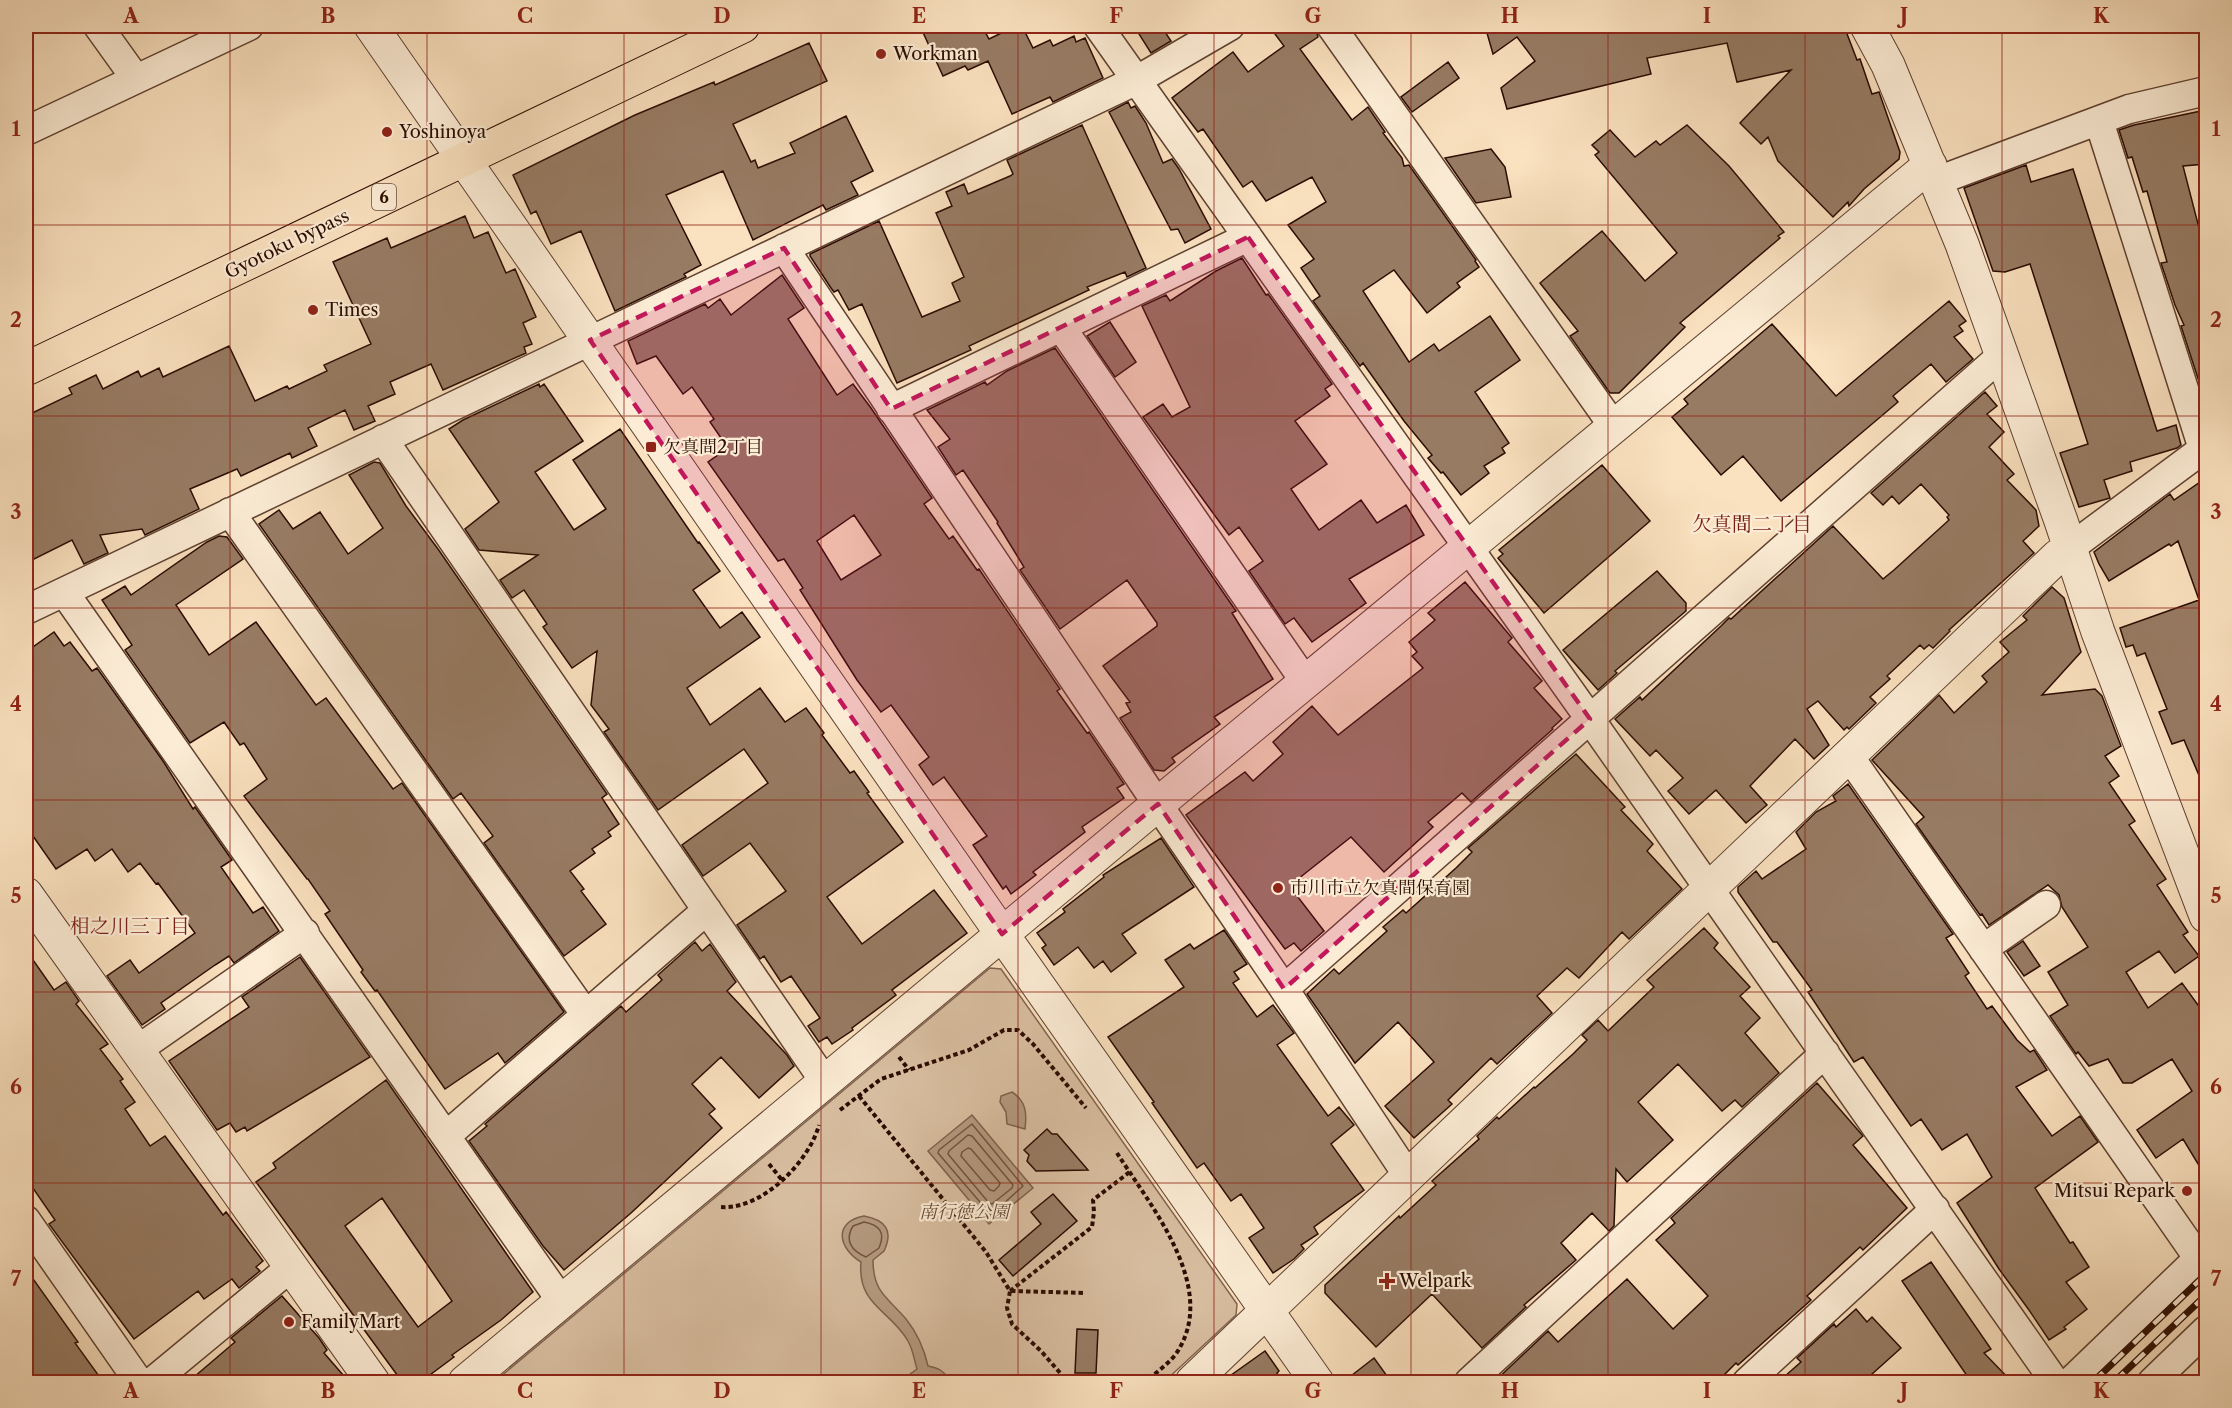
<svg xmlns="http://www.w3.org/2000/svg" width="2232" height="1408" viewBox="0 0 2232 1408" font-family="'Libre Caslon Text','Noto Serif JP',serif">
  <style>
    .green { fill: #d7bd9f; stroke: #816450; stroke-width: 1.5 }
    .water { fill: #b4997e; stroke: #7d614c; stroke-width: 1.5 }
    .lines { fill: none; stroke-linecap: round; stroke-linejoin: round }
    .shore { stroke: #70523f; stroke-width: 1.5 }
    .building { fill: #977b63; stroke: #2b0c00; stroke-width: 1.5; fill-rule: evenodd }
    .minor-casing { stroke: #5f4130; stroke-width: 31 }
    .tertiary-casing { stroke: #5f4130; stroke-width: 35 }
    .primary-casing { stroke: #2b0c00; stroke-width: 35 }
    .path { stroke: #2b0c00; stroke-width: 4; stroke-dasharray: 4.5 3; stroke-linecap: butt }
    .minor { stroke: #fcecd5; stroke-width: 28 }
    .tertiary { stroke: #fcecd5; stroke-width: 33 }
    .primary { stroke: #fae1bf; stroke-width: 33 }
    .rail-casing { stroke: #2b0c00; stroke-width: 7 }
    .rail { stroke: #fcecd5; stroke-width: 4.5; stroke-dasharray: 14; stroke-linecap: butt }
    .marked { fill: #c2185b; fill-opacity: 0.2; stroke: #c2185b; stroke-width: 4.5; stroke-dasharray: 12 8; stroke-linejoin: round }
    .grid { fill: none; stroke: #8f2418; stroke-width: 1.5; stroke-opacity: 0.55 }
    .poi-dot { fill: #8f2418; stroke: #fcecd5; stroke-width: 2 }
    .labels { text-anchor: middle; dominant-baseline: central; stroke-width: 4.5; stroke-linejoin: round; paint-order: stroke }
    .shield { fill: #fcecd5; stroke: #6a4f40; stroke-width: 1.5 }
    .shield-label { font-size: 16px; font-weight: bold; fill: #2b0c00 }
    .poi-label { font-size: 18px; fill: #2b0c00; stroke: #fcecd5; text-anchor: start }
    .street-label { font-size: 18px; fill: #2b0c00; stroke: #fcecd5 }
    .park-label { font-size: 18px; font-style: italic; fill: #674a38; stroke: #fcecd5 }
    .neighbourhood-label { font-size: 20px; fill: #7a1f14; stroke: #fcecd5 }
    .neatline { fill: none; stroke: #8f2418; stroke-width: 2 }
    .grid-label { font-size: 20px; text-anchor: middle; font-weight: bold; fill: #8f2418 }
  </style>
  <rect width="100%" height="100%" fill="#fae1bf"/>
  <filter id="stains"><feTurbulence type="fractalNoise" baseFrequency=".00333" numOctaves="4"/><feColorMatrix values="0 0 0 0 .2 0 0 0 0 .09 0 0 0 0 .02 0 0 0 .5 -.17"/></filter>
  <radialGradient id="worn" r=".72"><stop offset=".6" stop-color="#630" stop-opacity="0"/><stop offset="1" stop-color="#630" stop-opacity=".3"/></radialGradient>
  <!-- green -->
  <path class="green" d="M990,968L1001,969L1237,1304L1236,1315L1164,1382H494Z"/>
  <!-- water -->
  <path class="water" d="M1012,1092C1026,1101 1027,1113 1025,1129L1007,1124L1006,1112L1000,1102L1001,1096Z
    M972,1115L1033,1188L989,1224L928,1151Z
    M864,1216C885,1220 894,1230 884,1251L873,1260C873,1292 887,1297 906,1319C918,1334 924,1348 928,1366C939,1368 946,1372 949,1382H907L909,1375L917,1369C914,1359 913,1350 908,1341C890,1310 857,1305 861,1262C838,1248 833,1222 864,1216Z"/>
  <g class="lines">
    <!-- shore -->
    <path class="shore" d="M972,1124L1023,1186L991,1215L938,1153L939,1150Z
      M968,1135L972,1136L1013,1185L1012,1188L992,1204L989,1203L948,1154L949,1151Z
      M968,1148L971,1149L1000,1183L999,1186L994,1191L990,1190L961,1156L962,1152Z
      M864,1222C879,1225 886,1232 879,1248L866,1257C852,1251 844,1241 853,1226Z"/>
  </g>
  <!-- building -->
  <path class="building" d="M920,26H982L989,39L1016,26H1022L1033,48L1050,40L1053,46L1074,36L1076,42L1085,38L1103,78L1053,102L1050,97L1012,114L988,61L968,70L965,66L943,76Z
    M1134,26H1161L1171,41L1151,53Z
    M1269,26H1315L1318,37L1300,49L1352,120L1368,107L1385,132L1383,133L1402,158L1404,166L1409,165L1476,260L1475,261L1479,267L1457,283L1460,287L1427,313L1394,270L1363,291L1409,362L1434,344L1439,351L1490,316L1520,360L1475,392L1509,443L1502,448L1505,453L1484,466L1489,473L1461,495L1443,472L1441,473L1428,458L1432,455L1404,421L1363,363L1360,366L1313,301L1320,296L1301,268L1314,259L1288,225L1326,202L1312,177L1266,201L1252,181L1243,187L1203,129L1198,132L1172,98L1233,52L1248,72L1284,46Z
    M1485,26H1844L1857,60L1860,59L1872,94L1879,92L1900,152L1899,159L1864,189L1849,206L1848,202L1833,217L1778,161L1768,137L1761,144L1740,123L1791,70L1737,82L1727,43L1647,58L1651,74L1507,109L1501,88L1535,61L1517,37L1493,54Z
    M809,43L827,81L733,124L751,162L755,160L758,168L795,153L790,143L846,116L873,171L851,182L858,195L826,210L823,205L753,240L723,171L666,195L701,265L684,274L686,277L615,311L581,231L551,244L536,211L531,214L513,175L635,115L714,82L715,85Z
    M1448,62L1459,78L1412,112L1401,97Z
    M1128,102L1131,108L1135,106L1146,123L1163,163L1172,159L1179,169L1211,229L1185,243L1178,229L1171,230L1109,112Z
    M2206,110V164L2183,166L2206,255V400H2205L2181,326L2184,325L2175,305L2161,263L2167,262L2147,191L2143,192L2132,157L2128,158L2119,130L2134,125Z
    M1082,125L1146,268L1127,277L1125,272L1087,287L1089,290L969,346L971,350L897,383L862,304L849,310L838,290L834,292L831,288L810,256V254L879,221L922,317L960,301L952,283L964,277L936,213L952,206L946,192L964,184L968,194L1010,176L1013,174L1007,160Z
    M1687,125L1729,166L1784,232L1778,236L1780,238L1680,323L1685,327L1619,393H1610L1570,336L1578,331L1540,283L1602,231L1645,281L1677,253L1595,155L1599,152L1592,145L1610,130L1635,157L1656,141L1660,145Z
    M1491,149L1505,167L1511,197L1476,203L1445,158Z
    M2026,165L2031,182L2073,169L2157,431L2176,425L2181,445L2177,448L2130,462L2132,471L2104,480L2110,498L2079,507L2060,453L2088,444L2030,264L2005,272L1993,271L1964,188Z
    M465,216L474,238L488,232L506,273L515,269L536,317L523,323L532,344L524,347L526,353L443,390L431,364L390,382L395,394L368,406L375,421L354,430L345,410L308,428L317,446L292,458L290,453L241,476L237,469L190,489L199,509L145,535L142,529L100,535L108,553L84,564L72,540L26,563V416L72,394L69,388L96,375L103,389L138,371L141,377L159,368L163,377L229,346L255,401L287,386L289,389L327,371L324,365L371,344L333,262L387,238L391,248Z
    M1242,258L1266,295L1268,294L1332,384L1325,389L1330,396L1295,421L1327,464L1291,489L1319,530L1361,500L1377,523L1406,505L1424,535L1349,579L1366,603L1312,642L1294,618L1285,624L1249,571L1263,561L1239,527L1229,535L1143,417L1163,404L1172,417L1190,407L1142,306L1166,295L1170,301L1216,271Z
    M782,275L804,308L788,319L837,395L853,384L871,408L932,498L924,504L949,539L953,536L977,570L979,569L1060,689L1057,691L1087,733L1089,732L1124,784L1117,788L1124,798L1082,827L1085,832L1033,872L1036,875L1011,894L1006,886L1003,889L973,845L987,836L944,777L933,785L919,765L929,757L891,705L881,712L857,680L800,590L803,588L784,559L778,561L708,462L728,448L710,422L714,419L692,387L683,394L656,356L637,364L628,341L705,304L708,308L720,299L731,315ZM854,515L881,555L841,580L817,541Z
    M1949,301L1966,321L1959,326L1963,331L1954,337L1973,359L1946,382L1931,364L1893,396L1898,402L1781,501L1743,456L1721,475L1672,417L1688,404L1684,399L1772,324L1836,396Z
    M1110,322L1136,362L1115,377L1087,336Z
    M1055,348L1236,611L1232,613L1273,679L1214,717L1220,724L1172,758L1175,762L1164,771L1154,770L1120,718L1131,712L1126,703L1130,702L1103,666L1157,626V623L1127,580L1060,629L1020,570L1024,567L997,523L998,522L963,470L956,475L938,447L950,439L927,410L985,382L987,385L1007,371Z
    M539,384L540,387L544,384L583,441L535,472L574,530L606,509L573,460L620,429L698,543L699,542L720,571L693,590L720,628L742,612L760,637L687,688L710,725L760,688L785,722L806,708L824,733L822,735L850,773L854,771L869,792L867,793L903,842L827,897L862,944L934,890L967,933L892,990L896,995L852,1028L853,1030L832,1044L827,1037L819,1042L808,1026L820,1018L791,976L781,982L764,956L760,959L737,925L786,891L750,843L703,876L682,845L768,783L744,749L658,810L604,732L609,729L591,705L597,651L572,668L543,627L547,624L524,590L512,598L500,580L538,555L479,550L465,529L499,502L449,429L463,420Z
    M1985,392L1997,406L1987,414L2004,432L1989,447L2014,474L2007,480L2036,510L2039,526L2023,541L2034,553L1949,630L1950,631L1933,648L1929,645L1924,649L1920,645L1887,676L1890,679L1870,697L1876,703L1849,729L1847,727L1844,730L1818,701L1807,709L1829,745L1814,759L1795,739L1750,786L1767,805L1746,823L1716,790L1689,814L1668,791L1683,778L1656,750L1650,756L1615,719L1640,697L1642,700L1721,626L1729,618L1731,619L1833,526L1883,579L1894,570L1949,520L1947,517L1949,515L1921,484L1899,504L1892,496L1883,505L1871,493Z
    M374,462L380,463L406,506L438,549L607,794L602,798L619,824L608,832L611,836L592,849L595,853L570,871L584,889L581,891L606,924L564,956L484,843L493,836L461,793L453,799L259,524L279,510L293,529L320,512L348,554L383,528L349,475Z
    M1602,465L1650,521L1544,613L1498,558L1503,554L1499,550Z
    M2206,478V792L2184,740L2172,744L2159,712L2167,709L2145,653L2137,656L2133,645L2126,647L2120,628L2199,600L2178,541L2171,546L2169,544L2109,581L2099,564L2094,552L2170,494L2174,500Z
    M219,536L227,537L243,559L176,605L209,655L256,622L316,705L326,698L393,789L402,783L564,1012L505,1063L498,1053L445,1089L377,990L375,991L361,972L363,970L325,914L330,911L308,879H307L244,796L267,779L244,743L240,745L224,722L190,743L125,650L132,645L102,600L125,586L131,595L207,542Z
    M1657,571L1686,603V611L1615,671L1617,673L1598,690L1563,650Z
    M1465,582L1512,638L1508,642L1542,681L1534,688L1562,719L1552,728L1553,729L1471,802L1462,793L1428,822L1433,827L1384,872L1351,837L1298,879L1303,885L1294,892L1324,931L1301,951L1294,943L1285,949L1186,815L1245,772L1253,781L1283,754L1273,742L1312,706L1338,735L1423,668L1412,656L1417,652L1409,642L1435,620L1428,613Z
    M2052,587L2064,598L2081,652L2042,695L2095,689L2102,696L2121,746L2105,756L2119,776L2109,783L2135,821L2129,825L2166,879L2157,885L2188,932L2183,935L2199,956L2175,973L2159,951L2126,972L2148,1008L2182,983L2206,1016V1177L2183,1139L2156,1158L2137,1130L2192,1091L2172,1059L2132,1083H2123L2108,1059L2089,1066L2078,1052L2076,1054L2050,1016L2068,1005L2048,972L2088,947L2062,907L2059,895L2048,885L1989,925L1982,914L1980,915L1916,824L1924,817L1872,760L1939,695L1954,713L1987,682L1982,676L2009,652L2000,642L2027,620L2023,616Z
    M54,632L64,646L70,642L92,671L97,668L163,761L193,809L195,807L232,860L221,867L253,913L263,907L279,931L234,963L229,956L215,965L161,1003L165,1009L142,1025L107,976L130,960L139,973L195,933L158,883L156,884L140,863L128,872L112,849L95,861L87,849L56,869L26,826V652Z
    M1576,754L1625,807L1621,810L1653,844L1647,851L1682,889L1629,939L1622,932L1579,978L1567,968L1537,996L1552,1013L1497,1064L1491,1058L1448,1100L1452,1104L1414,1138L1385,1106L1434,1062L1398,1022L1355,1063L1307,994L1334,969L1339,974L1387,931L1383,927L1403,910L1406,913L1456,868L1472,852L1468,848Z
    M1848,784L1953,934L1946,938L1969,973L1965,976L1987,1009L1992,1006L2017,1040L2030,1052L2034,1050L2047,1070L2016,1087L2052,1136L2080,1116L2098,1142L2035,1188L2070,1243L2073,1242L2089,1267L2066,1282L2087,1309L2064,1327L2066,1329L2049,1340L2029,1310L1999,1269L1957,1203L1992,1177L1967,1134L1942,1150L1921,1119L1911,1126L1863,1057L1854,1062L1808,992L1812,990L1777,942H1773L1738,892V887L1756,871L1762,879L1806,849L1796,832L1816,812L1836,801L1833,796Z
    M1161,838L1194,887L1122,934L1136,953L1111,972L1103,961L1094,968L1078,947L1054,965L1042,948L1046,945L1037,933L1065,912L1063,909L1104,877L1103,875Z
    M1704,928L1718,943L1714,948L1750,987L1740,996L1760,1018L1745,1033L1779,1073L1742,1107L1735,1100L1722,1111L1678,1064L1638,1102L1673,1140L1627,1182L1616,1169L1614,1226L1609,1231L1592,1213L1561,1243L1576,1260L1524,1305L1526,1307L1482,1348L1432,1294L1376,1347L1325,1293V1285L1399,1216L1400,1218L1436,1185L1432,1181L1479,1139L1477,1136L1497,1117L1499,1119L1534,1087L1535,1088L1573,1054L1587,1040L1582,1035L1598,1020L1608,1031L1654,987L1647,980Z
    M1224,930L1247,964L1234,972L1239,979L1233,983L1257,1017L1273,1005L1294,1033L1277,1045L1328,1116L1339,1107L1354,1125L1331,1144L1364,1190L1314,1227L1318,1234L1301,1245L1304,1249L1294,1259L1273,1273L1249,1238L1264,1228L1241,1194L1231,1201L1204,1163L1197,1168L1152,1103L1154,1102L1108,1037L1184,987L1165,960L1190,944L1194,949Z
    M2023,941L2040,966L2024,976L2007,952Z
    M695,942L702,951L710,944L736,982L727,991L787,1055L794,1066L759,1098L721,1057L692,1084L715,1109L709,1114L722,1128L631,1213L564,1270L543,1246L469,1141L487,1126L485,1124L621,1006L626,1012L662,980L658,975Z
    M26,950L54,990L66,982L79,1001L76,1004L108,1044L100,1049L123,1079L120,1081L135,1102L125,1109L150,1146L165,1136L223,1215L226,1212L263,1261L256,1267L260,1271L239,1288L232,1279L204,1299L198,1291L134,1339L49,1224L55,1220L26,1178Z
    M300,957L370,1057L247,1131L245,1127L236,1132L230,1123L217,1130L169,1061L249,1007L242,997Z
    M386,1080L533,1292L501,1320L452,1355L454,1357L419,1383H403L256,1182L276,1168L273,1163ZM382,1198L452,1301L418,1327L345,1226Z
    M1817,1083L1863,1136L1853,1145L1907,1208L1863,1250L1860,1247L1807,1296L1811,1300L1738,1365L1736,1363L1716,1383H1493L1548,1331L1558,1342L1627,1279L1673,1329L1708,1296L1656,1240L1675,1223L1671,1218Z
    M1047,1129L1052,1134H1057L1088,1170L1036,1171L1027,1161L1029,1155L1024,1150Z
    M1053,1194L1077,1221L1013,1276L999,1260L1041,1224L1031,1212Z
    M1931,1262L1991,1349L1984,1353L2013,1383H1972L1902,1281Z
    M26,1269L78,1342L75,1343L104,1383H26Z
    M282,1296L319,1338L327,1350L324,1353L350,1383H187L235,1342L231,1338Z
    M1856,1309L1867,1322L1872,1317L1901,1348L1862,1383H1777L1801,1362L1797,1358L1834,1324L1836,1327Z
    M1077,1329L1098,1330L1096,1373H1075Z
    M1265,1351L1279,1371L1277,1373L1284,1383H1220Z
    M1374,1358L1392,1383H1342Z"/>
  <g class="lines">
    <!-- minor casing -->
    <g class="minor-casing">
      <path id="minor" d="M98,26L136,79
        M1098,26L1590,719L2055,1382
        M1331,26L1614,427
        M2099,121L2203,449
        M26,131L249,26
        M1937,181L2129,109L2206,91
        M784,248L1150,793L1284,989L1408,1176
        M1061,327L1306,683
        M891,409L1248,237
        M383,439L825,1082
        M230,512L586,1015
        M2070,548L2206,447
        M64,592L562,1302
        M26,610L1137,80L1230,26
        M1849,756L2199,1259
        M1983,949L2046,905
        M1284,989L2001,356
        M137,1050L305,933
        M446,1136L707,910
        M26,1220L139,1382
        M152,1382L291,1267
        M1469,1382L1825,1053
        M1747,1382L1935,1209
        M2070,1382L2206,1251
        M2152,1382L2206,1330"/>
    </g>
    <!-- tertiary casing -->
    <g class="tertiary-casing">
      <path id="tertiary" d="M371,26L988,914L1317,1382
        M1867,26L1888,65L1962,244L2061,521L2098,632L2206,916
        M26,894L373,1382
        M465,1382L1158,804L1930,165
        M1192,1382L2058,556L2070,548"/>
    </g>
    <!-- primary casing -->
    <g class="primary-casing">
      <path id="primary" d="M26,369L743,26"/>
    </g>
    <!-- path -->
    <path class="path" d="M899,1057L909,1070
      M859,1096L986,1252L1010,1291L1007,1308L1012,1324L1041,1351L1061,1374L1063,1382
      M840,1110L881,1079L969,1050L1004,1030H1018L1033,1044L1086,1108
      M1117,1153C1150,1205 1217,1285 1179,1349C1172,1362 1156,1372 1146,1382
      M769,1164L782,1180
      M721,1207C762,1210 809,1162 819,1125
      M1010,1291L1092,1227L1094,1212L1093,1200L1131,1171
      M1011,1291L1086,1293"/>
    <!-- minor -->
    <use href="#minor" class="minor"/>
    <!-- tertiary -->
    <use href="#tertiary" class="tertiary"/>
    <!-- primary -->
    <use href="#primary" class="primary"/>
    <!-- rail casing -->
    <g class="rail-casing">
      <path id="rail" d="M2093,1382L2206,1274
        M2114,1382L2206,1295"/>
    </g>
    <!-- rail -->
    <use href="#rail" class="rail"/>
  </g>
  <!-- marked area -->
  <path class="marked" d="M1248,237L1590,719L1284,989L1158,804L1002,934L590,340L784,248L891,409Z"/>
  <!-- grid -->
  <path class="grid" d="M230,26V1382M427,26V1382M624,26V1382M821,26V1382M1018,26V1382M1214,26V1382M1411,26V1382M1608,26V1382M1805,26V1382M2002,26V1382M26,225H2206M26,416H2206M26,608H2206M26,800H2206M26,992H2206M26,1183H2206"/>
  <!-- markers -->
  <g class="poi-dot">
    <circle cx="881" cy="54" r="6"/>
    <circle cx="387" cy="132" r="6"/>
    <circle cx="313" cy="310" r="6"/>
    <rect x="645" y="441" width="12" height="12" rx="3"/>
    <circle cx="1278" cy="888" r="6"/>
    <circle cx="2187" cy="1191" r="6"/>
    <path d="M1384 1272h6v6h6v6h-6v6h-6v-6h-6v-6h6z"/>
    <circle cx="289" cy="1322" r="6"/>
  </g>
  <g class="labels">
    <!-- shield labels -->
    <rect class="shield" x="372" y="184" width="24" height="26" rx="4.5"/>
    <g class="shield-label">
      <text x="384" y="197">6</text>
    </g>
    <!-- poi labels -->
    <g class="poi-label">
      <text x="893" y="54">Workman</text>
      <text x="399" y="132">Yoshinoya</text>
      <text x="325" y="310">Times</text>
      <text x="663" y="447">欠真間2丁目</text>
      <text x="1290" y="888">市川市立欠真間保育園</text>
      <text x="2175" y="1191" text-anchor="end">Mitsui Repark</text>
      <text x="1399" y="1281">Welpark</text>
      <text x="301" y="1322">FamilyMart</text>
    </g>
    <!-- street labels -->
    <g class="street-label">
      <text transform="translate(287 244) rotate(-26)">Gyotoku bypass</text>
    </g>
    <!-- park labels -->
    <g class="park-label">
      <text x="964" y="1212">南行徳公園</text>
    </g>
    <!-- neighbourhood labels -->
    <g class="neighbourhood-label">
      <text x="1752" y="524">欠真間二丁目</text>
      <text x="130" y="926">相之川三丁目</text>
    </g>
  </g>
  <!-- margin -->
  <rect width="2232" height="1408" fill="none" stroke="#fae1bf" stroke-width="66"/>
  <rect x="33" y="33" width="2166" height="1342" class="neatline"/>
  <g class="grid-label">
    <text x="131" y="23">A</text>
    <text x="328" y="23">B</text>
    <text x="525" y="23">C</text>
    <text x="722" y="23">D</text>
    <text x="919" y="23">E</text>
    <text x="1116" y="23">F</text>
    <text x="1313" y="23">G</text>
    <text x="1510" y="23">H</text>
    <text x="1707" y="23">I</text>
    <text x="1904" y="23">J</text>
    <text x="2101" y="23">K</text>
    <text x="16" y="136">1</text>
    <text x="2216" y="136">1</text>
    <text x="16" y="327">2</text>
    <text x="2216" y="327">2</text>
    <text x="16" y="519">3</text>
    <text x="2216" y="519">3</text>
    <text x="16" y="711">4</text>
    <text x="2216" y="711">4</text>
    <text x="16" y="903">5</text>
    <text x="2216" y="903">5</text>
    <text x="16" y="1094">6</text>
    <text x="2216" y="1094">6</text>
    <text x="16" y="1286">7</text>
    <text x="2216" y="1286">7</text>
    <text x="131" y="1398">A</text>
    <text x="328" y="1398">B</text>
    <text x="525" y="1398">C</text>
    <text x="722" y="1398">D</text>
    <text x="919" y="1398">E</text>
    <text x="1116" y="1398">F</text>
    <text x="1313" y="1398">G</text>
    <text x="1510" y="1398">H</text>
    <text x="1707" y="1398">I</text>
    <text x="1904" y="1398">J</text>
    <text x="2101" y="1398">K</text>
  </g>
  <rect width="100%" height="100%" filter="url(#stains)"/>
  <rect width="100%" height="100%" fill="url(#worn)"/>
</svg>
